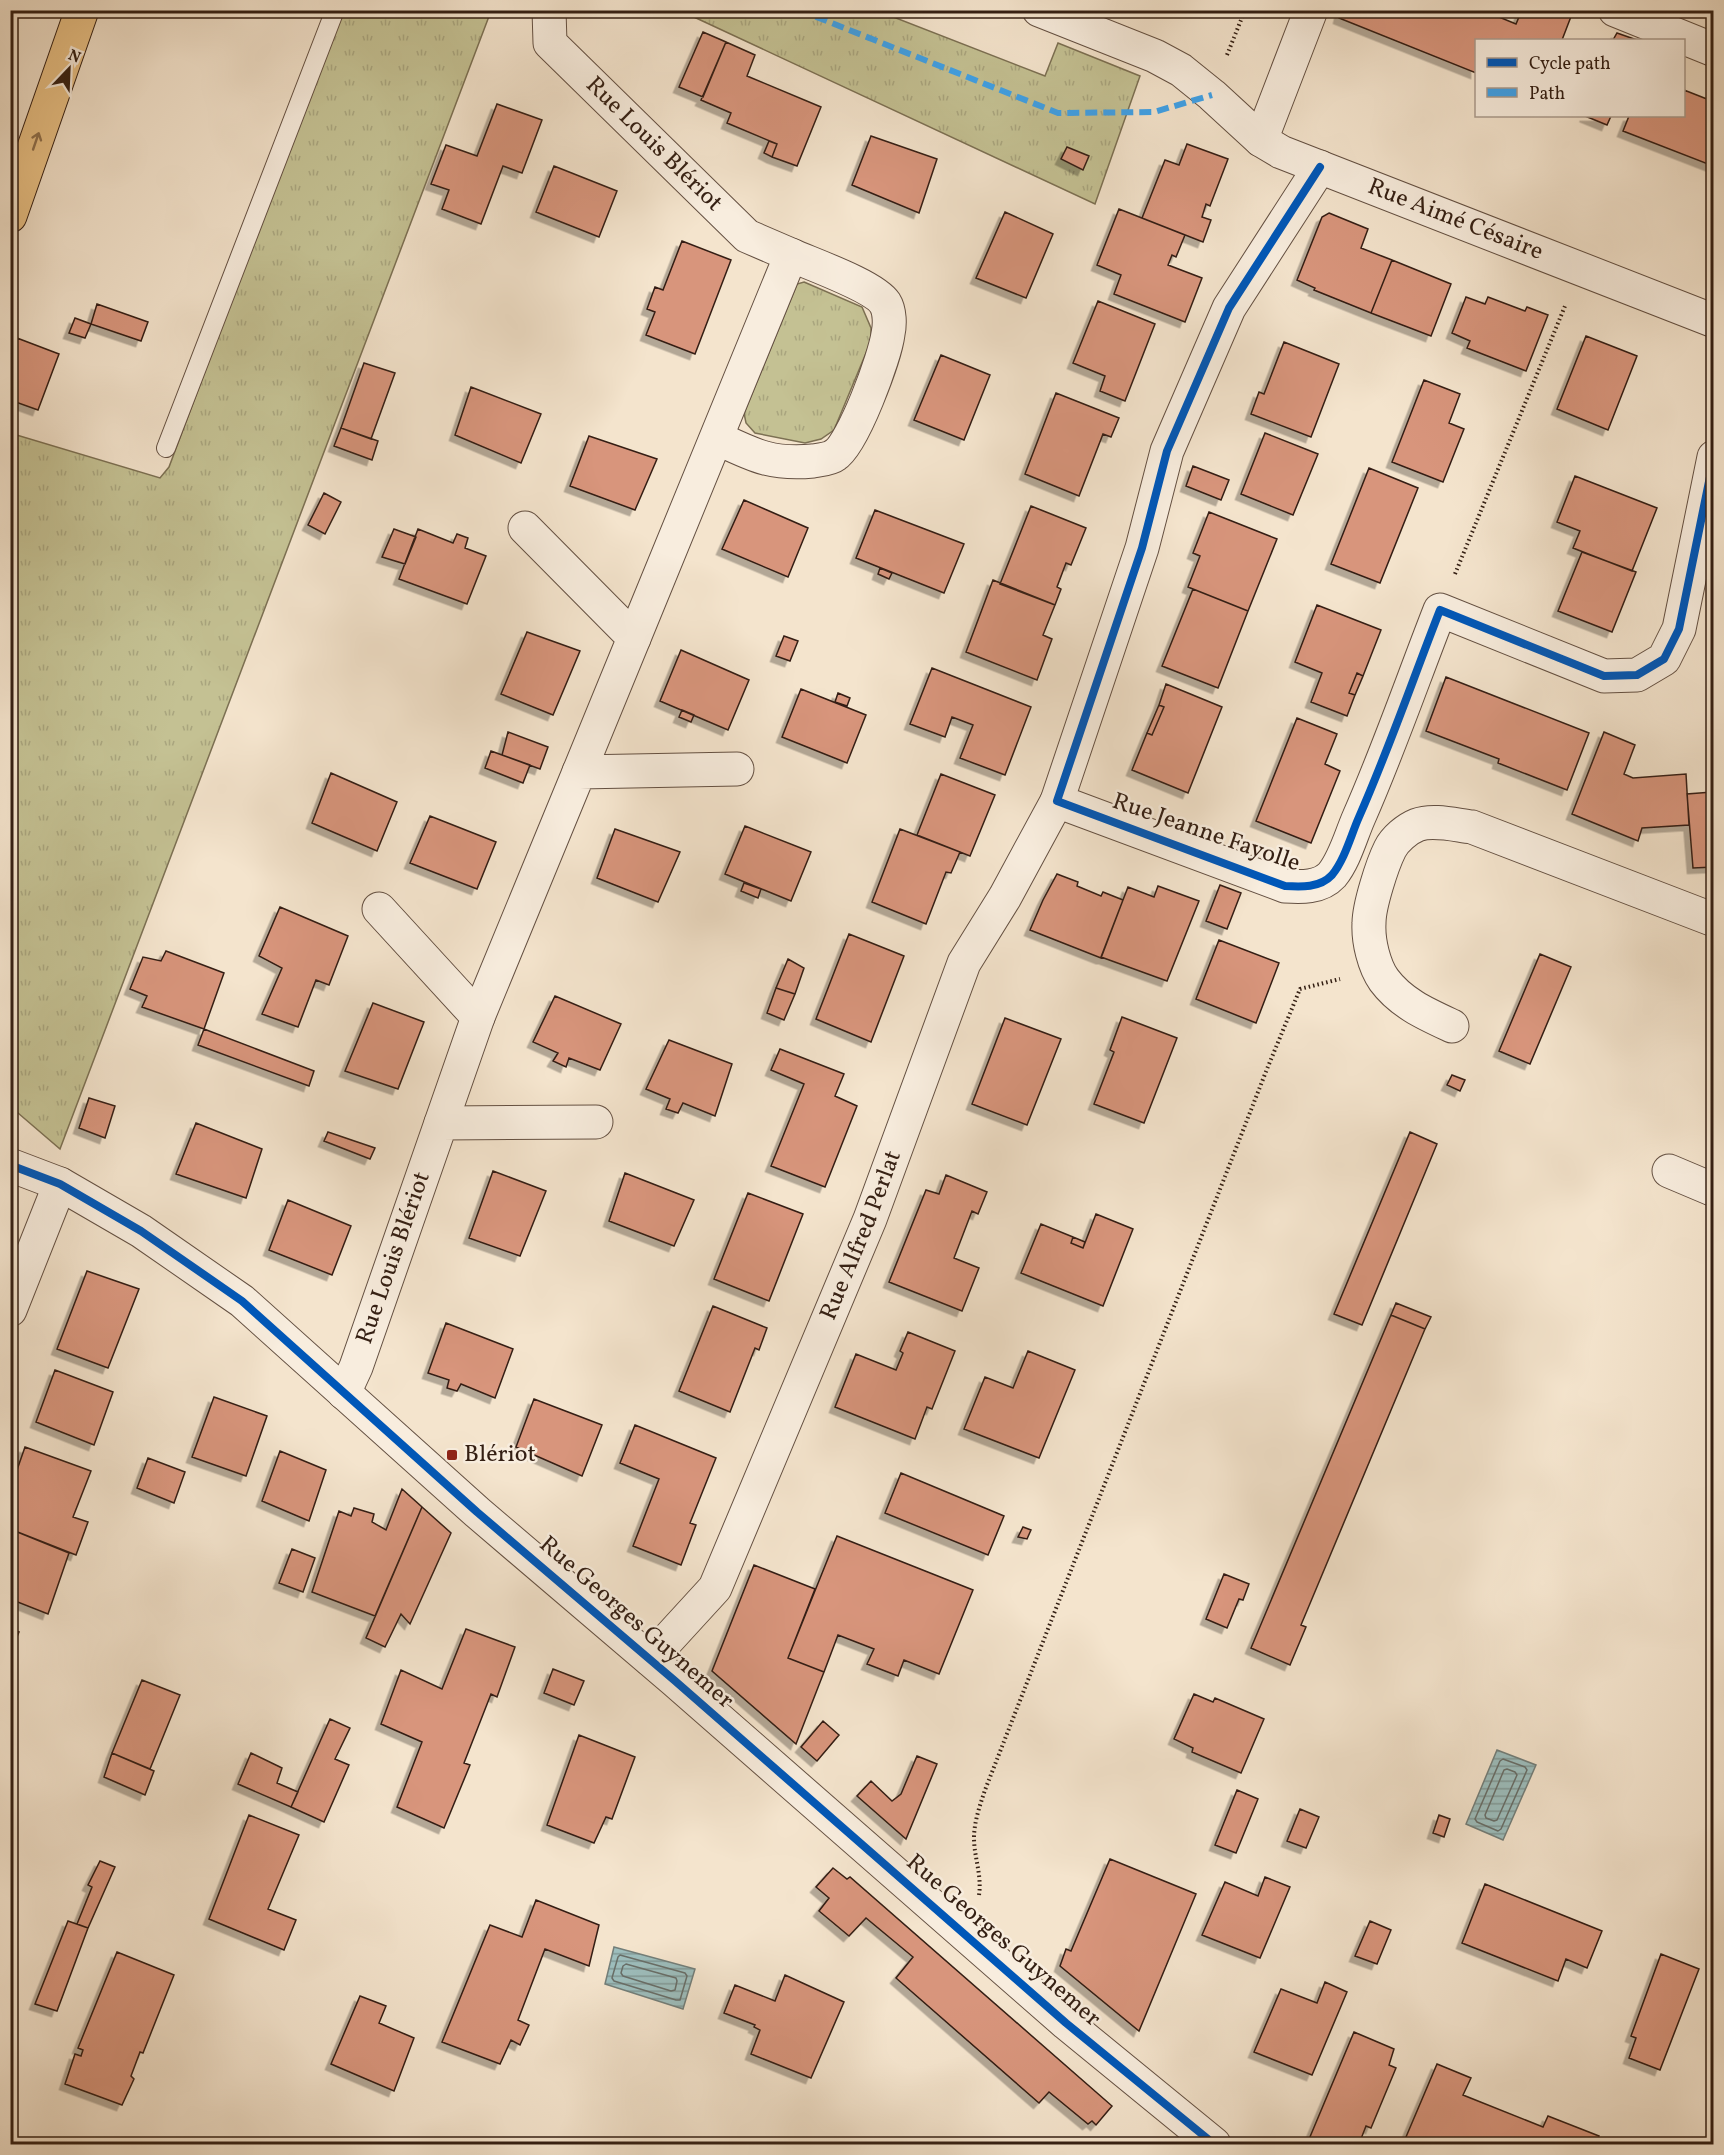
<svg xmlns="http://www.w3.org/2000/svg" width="1724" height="2155" viewBox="0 0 1724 2155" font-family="Vollkorn,serif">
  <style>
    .grass { fill: url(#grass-tufts); stroke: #7c7053; stroke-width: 1.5 }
    .water { fill: url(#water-rules); stroke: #737e79; stroke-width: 1.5 }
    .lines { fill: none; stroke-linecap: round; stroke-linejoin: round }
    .shore { stroke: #686e68; stroke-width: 1.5 }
    .building { fill: #d8957c; stroke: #341f13; stroke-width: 1.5; filter: url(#shadow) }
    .service-casing { stroke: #645042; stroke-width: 20 }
    .minor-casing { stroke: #645042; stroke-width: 35 }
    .tertiary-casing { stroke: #645042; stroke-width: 35 }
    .primary-casing { stroke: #341f13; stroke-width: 35 }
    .path { stroke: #341f13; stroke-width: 4; stroke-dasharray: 1.5 3; stroke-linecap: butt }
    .service { stroke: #f8edde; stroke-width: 18 }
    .minor { stroke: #f8edde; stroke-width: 33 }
    .tertiary { stroke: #f8edde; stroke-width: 33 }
    .primary { stroke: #eac286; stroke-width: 33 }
    .quiet { stroke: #3ea2ea; stroke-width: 6; stroke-dasharray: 12 6; stroke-linecap: butt }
    .cycleway-casing { stroke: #f8edde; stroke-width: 11 }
    .cycleway { stroke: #0057b8; stroke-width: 8 }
    .oneway { stroke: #8f704c }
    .poi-dot { fill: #8f2418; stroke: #f8edde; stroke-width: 2 }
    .labels { text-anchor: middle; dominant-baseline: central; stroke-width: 5; stroke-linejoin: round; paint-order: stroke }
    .street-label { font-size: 24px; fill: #341f13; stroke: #f8edde }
    .poi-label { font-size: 24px; fill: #341f13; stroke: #f8edde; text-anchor: start }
  </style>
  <defs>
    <pattern id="grass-tufts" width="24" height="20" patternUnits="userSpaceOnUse" patternTransform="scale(1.5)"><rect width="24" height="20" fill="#c4c193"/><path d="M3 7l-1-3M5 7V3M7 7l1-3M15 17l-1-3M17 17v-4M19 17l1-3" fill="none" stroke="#a9a57e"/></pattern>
    <pattern id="water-rules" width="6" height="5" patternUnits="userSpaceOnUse" patternTransform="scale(1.5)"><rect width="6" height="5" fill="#9dbebd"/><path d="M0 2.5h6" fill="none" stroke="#819a98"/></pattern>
    <filter id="shadow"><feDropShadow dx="-5.5" dy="5.5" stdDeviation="0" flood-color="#0004"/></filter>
  </defs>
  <rect width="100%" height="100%" fill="#f4e4cd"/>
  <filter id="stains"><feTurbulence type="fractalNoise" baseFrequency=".00333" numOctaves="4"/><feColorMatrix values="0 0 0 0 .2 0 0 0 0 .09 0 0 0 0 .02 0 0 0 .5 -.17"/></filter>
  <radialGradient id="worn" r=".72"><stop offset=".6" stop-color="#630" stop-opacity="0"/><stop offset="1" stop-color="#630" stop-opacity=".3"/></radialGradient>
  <!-- grass -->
  <path class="grass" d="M340,11H491L60,1149L11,1107L10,433L160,478L169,467Z
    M681,11H878L1045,76L1058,43L1140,76L1095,204Z
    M804,282L862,307L871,328V341L834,430L821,439L805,443L755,433L746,423L744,413L797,284Z"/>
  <!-- water -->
  <path class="water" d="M1497,1750L1536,1765L1503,1840L1466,1824Z
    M614,1947L695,1969L683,2009L605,1984Z"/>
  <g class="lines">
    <!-- shore -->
    <path class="shore" d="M1503,1759L1525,1767L1527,1770L1501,1829L1498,1831L1477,1822L1475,1819L1500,1761Z
      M1507,1769L1515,1772L1517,1775L1497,1820L1494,1821L1486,1818L1485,1815L1504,1770Z
      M620,1955L685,1973L687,1976L680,2000H676L614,1981L612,1978L618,1957Z
      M626,1964L676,1978L677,1981L675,1990L671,1991L623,1976L621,1973L623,1966Z"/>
  </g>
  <!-- building -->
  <path class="building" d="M1341,10H1482L1516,24L1522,10H1562L1572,14L1562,40H1476V73L1339,18Z
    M703,32L726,42L703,97L679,87Z
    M1617,33L1637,40H1613Z
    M726,42L755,55L747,76L821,107L797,166L772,157L777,144L727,123L731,113L701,100Z
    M1684,90L1712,101L1714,98L1713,166L1623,131L1629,116H1684Z
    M497,104L542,120L522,173L503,166L481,224L442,209L449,190L431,184L446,145L477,156Z
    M1585,116H1611L1607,125Z
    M871,136L937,159L919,213L852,185Z
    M769,141L777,144L772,157L764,153Z
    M1187,144L1228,159L1210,206L1206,204L1202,217L1211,220L1203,242L1142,218L1165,160L1179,165Z
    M1067,147L1089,156L1083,170L1061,159Z
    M554,166L617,191L599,237L536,212Z
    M1119,209L1185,235L1176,257L1172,255L1168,265L1202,278L1185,322L1114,294L1121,275L1097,265Z
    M1005,212L1053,234L1026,298L976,278Z
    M1329,213L1368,229L1361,248L1392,260L1371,313L1314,290L1315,288L1297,280L1322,217Z
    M682,241L731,260L695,354L646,335L655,312L647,309L655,287L663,290Z
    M1392,260L1451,284L1431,336L1371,313Z
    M1466,297L1485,304L1488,297L1525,311L1527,307L1548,315L1526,371L1467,348L1470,341L1452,333Z
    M1098,301L1155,324L1125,401L1100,391L1105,376L1073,363Z
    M97,304L148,322L141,341L91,324Z
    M75,318L91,324L85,338L69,333Z
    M1586,336L1637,356L1608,430L1557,409Z
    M17,338L59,354L38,410L10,400V357Z
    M1284,342L1339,364L1311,437L1251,414L1259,392L1264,394Z
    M941,355L990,375L964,440L914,420Z
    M364,363L395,373L371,439L341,428Z
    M1424,380L1460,394L1449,423L1464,429L1443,482L1392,462Z
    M471,387L541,414L521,463L455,435Z
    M1056,393L1119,418L1111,437L1103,434L1079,496L1025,474Z
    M341,428L378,441L372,460L334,446Z
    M1265,433L1318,454L1293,515L1241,494Z
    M589,436L657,459L635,510L570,486Z
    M1193,466L1229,480L1221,500L1186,486Z
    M1369,468L1418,488L1380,583L1331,564Z
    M1575,476L1657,508L1632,571L1573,548L1580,531L1557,522Z
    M324,493L341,502L325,534L308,525Z
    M744,500L808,528L788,577L722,549Z
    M1031,506L1086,528L1071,565L1066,563L1057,587L1061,589L1055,605L1000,584Z
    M875,510L964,544L944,593L856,558Z
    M1209,512L1277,539L1248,611L1188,587L1200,556L1193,553Z
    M394,529L416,537L405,564L382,557Z
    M418,529L453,543L457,534L468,538L465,548L486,556L467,604L399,579Z
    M1582,552L1636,572L1612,632L1558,611Z
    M880,568L892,573L889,579L878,574Z
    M993,580L1055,605L1043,635L1052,639L1037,680L966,652Z
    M1193,589L1248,611L1218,688L1162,666Z
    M1317,605L1381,630L1363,676L1357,673L1349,693L1355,695L1347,716L1311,702L1322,673L1295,662Z
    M527,632L580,651L553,715L501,694Z
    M784,636L798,641L790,661L776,656Z
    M681,650L749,680L728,730L660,701Z
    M932,668L1031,707L1005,775L960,758L973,725L952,717L945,737L910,724Z
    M1357,673L1363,676L1355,695L1349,693Z
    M1446,677L1589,733L1567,790L1498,763L1499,759L1426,731Z
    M1166,684L1222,707L1188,793L1132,770L1147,733L1152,735L1164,707L1159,705Z
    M801,689L866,715L847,763L782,737Z
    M838,693L850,698L847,706L835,702Z
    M1159,705L1164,707L1152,735L1147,733Z
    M682,710L694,715L691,722L679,717Z
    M1297,718L1337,734L1325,764L1340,771L1311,843L1256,821Z
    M508,732L548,747L540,769L502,755Z
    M1604,732L1635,745L1624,774L1633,778L1686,774L1689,825L1642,828L1638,841L1572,814Z
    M491,751L530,765L523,783L485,768Z
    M331,773L397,802L377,851L312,823Z
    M941,774L995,795L970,856L917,835Z
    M1712,792L1714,867L1693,868L1687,794Z
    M430,816L496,842L477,889L410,863Z
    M745,826L811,852L791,901L725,874Z
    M615,829L680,852L658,902L597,878Z
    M900,829L960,852L951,873L946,872L926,924L872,902Z
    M1057,874L1078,882L1077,886L1101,896L1103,892L1123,900L1101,958L1030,930L1043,900Z
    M744,883L761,889L758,898L741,891Z
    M1220,885L1241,893L1227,929L1206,921Z
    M1158,886L1199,901L1167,981L1101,957L1128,887L1154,897Z
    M280,907L348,936L329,985L316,980L298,1027L262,1014L282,968L259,956Z
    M849,934L904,956L871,1042L816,1019Z
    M1219,940L1279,963L1256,1023L1196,999Z
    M166,951L224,973L204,1029L142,1007L147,996L130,989L143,957L161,961Z
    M1540,954L1571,967L1530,1064L1499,1051Z
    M788,959L804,968L795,994L776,988Z
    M776,988L795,994L784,1020L767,1013Z
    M555,996L621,1024L600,1070L569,1058L566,1067L553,1061L558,1053L533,1042Z
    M373,1003L424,1022L398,1089L345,1071Z
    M1122,1017L1177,1038L1144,1123L1094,1104L1114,1052L1110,1050Z
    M1005,1018L1061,1039L1027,1125L972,1104Z
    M204,1029L314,1071L309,1086L198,1045Z
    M669,1040L732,1064L715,1116L683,1103L678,1113L666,1109L670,1099L646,1089Z
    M780,1049L844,1074L835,1096L857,1106L825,1187L771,1166L804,1084L771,1070Z
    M1452,1075L1465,1080L1460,1091L1447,1085Z
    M89,1098L115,1106L105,1138L79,1128Z
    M196,1123L262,1149L246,1198L176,1174Z
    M328,1132L375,1148L370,1159L324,1141Z
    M1410,1132L1437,1144L1362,1325L1334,1314Z
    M493,1171L546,1191L520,1256L469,1238Z
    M625,1173L694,1200L674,1246L609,1221Z
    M946,1175L987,1192L978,1214L972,1211L954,1258L979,1268L962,1311L889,1282L926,1190L939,1194Z
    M748,1193L803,1214L769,1301L714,1279Z
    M288,1200L351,1226L332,1275L269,1250Z
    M1096,1214L1133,1229L1103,1306L1021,1273L1041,1224L1073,1237L1071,1243L1083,1248Z
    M1073,1237L1085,1242L1083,1248L1071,1243Z
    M87,1271L139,1289L108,1368L57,1349Z
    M1396,1303L1431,1317L1425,1329L1391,1315Z
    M713,1306L767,1328L759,1350L755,1348L730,1412L679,1391Z
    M1391,1315L1425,1329L1301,1625L1306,1627L1290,1665L1251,1648Z
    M446,1323L513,1349L495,1398L461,1384L457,1391L447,1388L449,1380L428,1373Z
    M908,1332L955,1351L932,1409L927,1407L915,1439L835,1407L856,1354L896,1370L903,1353L900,1351Z
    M1028,1351L1075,1370L1039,1458L964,1429L985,1377L1013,1388Z
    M55,1370L113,1392L94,1445L36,1422Z
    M214,1397L267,1416L246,1476L192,1457Z
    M534,1399L602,1425L582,1476L516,1447Z
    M635,1425L716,1458L690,1523L696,1525L681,1565L633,1546L659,1479L620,1463Z
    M25,1447L91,1471L73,1517L88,1522L76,1555L10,1529V1490Z
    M280,1451L326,1470L309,1521L262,1501Z
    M148,1458L185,1472L174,1503L137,1488Z
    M901,1473L1004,1516L988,1555L885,1513Z
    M402,1489L422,1507L375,1616L312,1592L339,1511L351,1516L354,1508L374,1514L372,1522L386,1530Z
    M422,1507L451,1533L410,1624L401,1614L385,1647L366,1638Z
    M1023,1527L1031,1530L1027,1539L1018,1537Z
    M10,1529L69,1553L48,1614L10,1599Z
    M837,1536L973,1590L939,1674L904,1660L898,1676L867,1664L874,1649L838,1635L824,1672L788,1658Z
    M292,1549L315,1558L303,1592L279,1583Z
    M754,1565L815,1589L788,1658L824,1672L796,1744L712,1671Z
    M1224,1574L1249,1584L1243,1600L1239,1599L1227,1628L1206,1619Z
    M10,1628L19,1632L10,1654Z
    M466,1629L515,1647L497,1697L491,1694L464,1763L470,1765L444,1828L397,1807L422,1742L381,1724L401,1670L442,1689Z
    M553,1669L584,1681L574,1705L544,1693Z
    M142,1680L180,1695L150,1769L112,1753Z
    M1194,1694L1213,1702L1215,1698L1264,1719L1241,1773L1192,1752L1193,1748L1174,1739Z
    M330,1719L350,1728L335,1759L349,1765L324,1822L291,1807Z
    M823,1721L839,1735L817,1761L801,1747Z
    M579,1735L635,1757L612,1819L606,1817L594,1843L547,1825Z
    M112,1753L154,1771L145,1795L104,1777Z
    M251,1753L282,1768L277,1783L298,1792L291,1807L238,1784Z
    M917,1756L937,1764L906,1839L857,1796L871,1781L892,1801L901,1794Z
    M1237,1790L1258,1799L1236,1853L1215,1845Z
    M1300,1809L1319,1817L1306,1848L1287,1841Z
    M249,1815L299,1835L268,1909L296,1920L284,1950L209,1919Z
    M1439,1815L1450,1819L1444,1837L1433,1833Z
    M1110,1859L1196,1894L1139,2031L1060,1966L1066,1949L1071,1951Z
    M100,1861L115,1867L88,1928L77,1924L92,1887L88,1885Z
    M833,1868L847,1879L850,1877L1112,2106L1096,2125L1092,2121L1088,2124L1049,2092L1039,2103L896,1978L913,1957L866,1918L849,1936L819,1911L829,1898L816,1887Z
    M1265,1877L1290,1887L1260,1958L1202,1935L1225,1882L1258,1896Z
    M1485,1884L1602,1931L1587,1968L1566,1959L1558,1981L1462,1943Z
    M536,1900L599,1925L589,1966L545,1949L518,2020L529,2025L520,2045L511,2040L500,2064L442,2042L490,1925L522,1937Z
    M68,1921L88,1928L57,2011L35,2004Z
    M1370,1921L1391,1930L1377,1964L1355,1956Z
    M117,1952L174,1975L143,2053L140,2052L131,2076L134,2079L122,2105L65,2084L75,2054L81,2056L83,2050L78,2048Z
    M1661,1954L1699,1969L1660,2070L1629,2058L1636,2038L1631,2036Z
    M785,1975L844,2002L811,2078L751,2054L760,2030L754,2027L755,2025L724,2013L735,1985L775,2001Z
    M1325,1982L1347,1992L1312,2075L1254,2052L1281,1989L1317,2003Z
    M360,1996L386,2006L379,2023L414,2038L394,2091L331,2064Z
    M1354,2032L1394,2049L1389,2065L1396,2068L1371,2128L1366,2126L1359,2144H1307Z
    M1437,2064L1471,2078L1463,2095L1543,2127L1548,2116L1599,2136L1596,2144H1403Z"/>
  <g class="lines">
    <!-- service casing -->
    <g class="service-casing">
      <path id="service" d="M166,448L335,10"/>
    </g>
    <!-- minor casing -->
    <g class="minor-casing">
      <g id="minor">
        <path id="s1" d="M549,10L550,43L747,236L791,255L634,638"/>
        <path id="s2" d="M1039,10L1155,56L1181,70L1212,95L1261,140L1281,152L1714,321"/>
        <path d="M1615,10L1714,50"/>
        <path d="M1261,140L1311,10"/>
        <path d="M1320,167L1229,308L1167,451L1142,548L1057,801L1285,886C1301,887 1320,888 1332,875C1345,859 1351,835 1359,817C1389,749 1413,679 1440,610L1604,676L1637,675L1664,659L1679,629L1714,457"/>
        <path d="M717,438C753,455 771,465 813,461C819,460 830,459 835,455C853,444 885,357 888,334C890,325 890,311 885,303C874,286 811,264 791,255"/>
        <path d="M525,528L634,638L579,772"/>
        <path d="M379,909L478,1017L441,1123"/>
        <path d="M478,1017L579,772L737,769"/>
        <path d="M1452,1026C1426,1014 1401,1003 1384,980C1374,966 1368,941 1369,923C1369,906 1382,865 1390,849C1395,839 1407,829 1417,825C1433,819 1455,825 1472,827L1714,920"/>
        <path d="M1669,1171L1714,1190"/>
        <path d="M10,1310L60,1184"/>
        <path id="s3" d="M344,1393L356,1367L441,1123L596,1122"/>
        <path id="s4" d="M650,1659L715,1588L870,1219L964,963L1005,897L1057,801"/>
      </g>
    </g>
    <!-- tertiary casing -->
    <g class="tertiary-casing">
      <path id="tertiary" d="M10,1165L60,1184L141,1231L242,1301L477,1512L674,1680L1066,2023L1214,2144"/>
    </g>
    <!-- primary casing -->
    <g class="primary-casing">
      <path id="primary" d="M10,216L82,10"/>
    </g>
    <!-- path -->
    <path class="path" d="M1227,55L1245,10
      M1455,574L1565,306
      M979,1895C982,1875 974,1857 974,1838C974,1822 980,1805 985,1790L1267,1069L1300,989L1340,979"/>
    <!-- service -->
    <use href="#service" class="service"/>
    <!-- minor -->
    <use href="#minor" class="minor"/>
    <!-- tertiary -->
    <use href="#tertiary" class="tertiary"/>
    <!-- primary -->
    <use href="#primary" class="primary"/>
    <!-- quiet -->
    <path class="quiet" d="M799,10L1058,113L1154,112L1212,95"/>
    <!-- cycleway casing -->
    <g class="cycleway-casing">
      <path id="cycleway" d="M1320,167L1229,308L1167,451L1142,548L1057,801L1285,886C1301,887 1320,888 1332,875C1345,859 1351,835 1359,817C1389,749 1413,679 1440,610L1604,676L1637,675L1664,659L1679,629L1714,457
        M10,1165L60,1184L141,1231L242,1301L477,1512L674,1680L1066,2023L1214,2144"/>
    </g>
    <!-- cycleway -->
    <use href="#cycleway" class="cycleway"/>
  </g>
  <!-- one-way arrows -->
  <defs><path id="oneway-shaft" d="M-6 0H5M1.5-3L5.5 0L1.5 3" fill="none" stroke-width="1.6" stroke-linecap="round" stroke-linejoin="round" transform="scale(1.5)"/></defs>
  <use class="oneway" href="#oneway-shaft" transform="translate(36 141) rotate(-71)"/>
  <!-- markers -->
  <rect class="poi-dot" x="446" y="1449" width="12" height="12" rx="3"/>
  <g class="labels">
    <!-- street labels -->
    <g class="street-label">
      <text stroke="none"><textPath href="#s1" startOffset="178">Rue Louis Blériot</textPath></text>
      <text stroke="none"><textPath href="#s2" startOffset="471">Rue Aimé Césaire</textPath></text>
      <text transform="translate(1206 833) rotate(19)">Rue Jeanne Fayolle</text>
      <text stroke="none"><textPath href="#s4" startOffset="478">Rue Alfred Perlat</textPath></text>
      <text stroke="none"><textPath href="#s3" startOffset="144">Rue Louis Blériot</textPath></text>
      <text transform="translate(636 1623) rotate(41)">Rue Georges Guynemer</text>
      <text transform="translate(1003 1941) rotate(41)">Rue Georges Guynemer</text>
    </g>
    <!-- poi labels -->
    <g class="poi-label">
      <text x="464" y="1455">Blériot</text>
    </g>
  </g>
  <!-- margin -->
  <rect width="1724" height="2155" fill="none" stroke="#f4e4cd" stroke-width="36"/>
  <rect x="12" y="12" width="1700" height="2131" fill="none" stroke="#341f13" stroke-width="3"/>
  <rect x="18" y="18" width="1688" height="2119" fill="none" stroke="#341f13" stroke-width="1.5"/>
  <!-- legend -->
  <rect x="1475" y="39" width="210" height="78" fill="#f8edde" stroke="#aa9b8d" stroke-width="1.5"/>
  <rect x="1487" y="58" width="30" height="9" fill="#0057b8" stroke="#aa9b8d" stroke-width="1.5"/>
  <text x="1529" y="69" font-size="18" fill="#341f13">Cycle path</text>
  <rect x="1487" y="88" width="30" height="9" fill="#3ea2ea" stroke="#aa9b8d" stroke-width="1.5"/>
  <text x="1529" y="99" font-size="18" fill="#341f13">Path</text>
  <!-- north arrow -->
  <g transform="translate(69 69) rotate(23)" stroke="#f8edde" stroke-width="4.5" paint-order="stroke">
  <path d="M0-4.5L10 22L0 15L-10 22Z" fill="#341f13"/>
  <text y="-9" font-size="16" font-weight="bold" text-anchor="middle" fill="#341f13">N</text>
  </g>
  <rect width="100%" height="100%" filter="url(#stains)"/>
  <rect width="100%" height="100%" fill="url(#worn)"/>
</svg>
